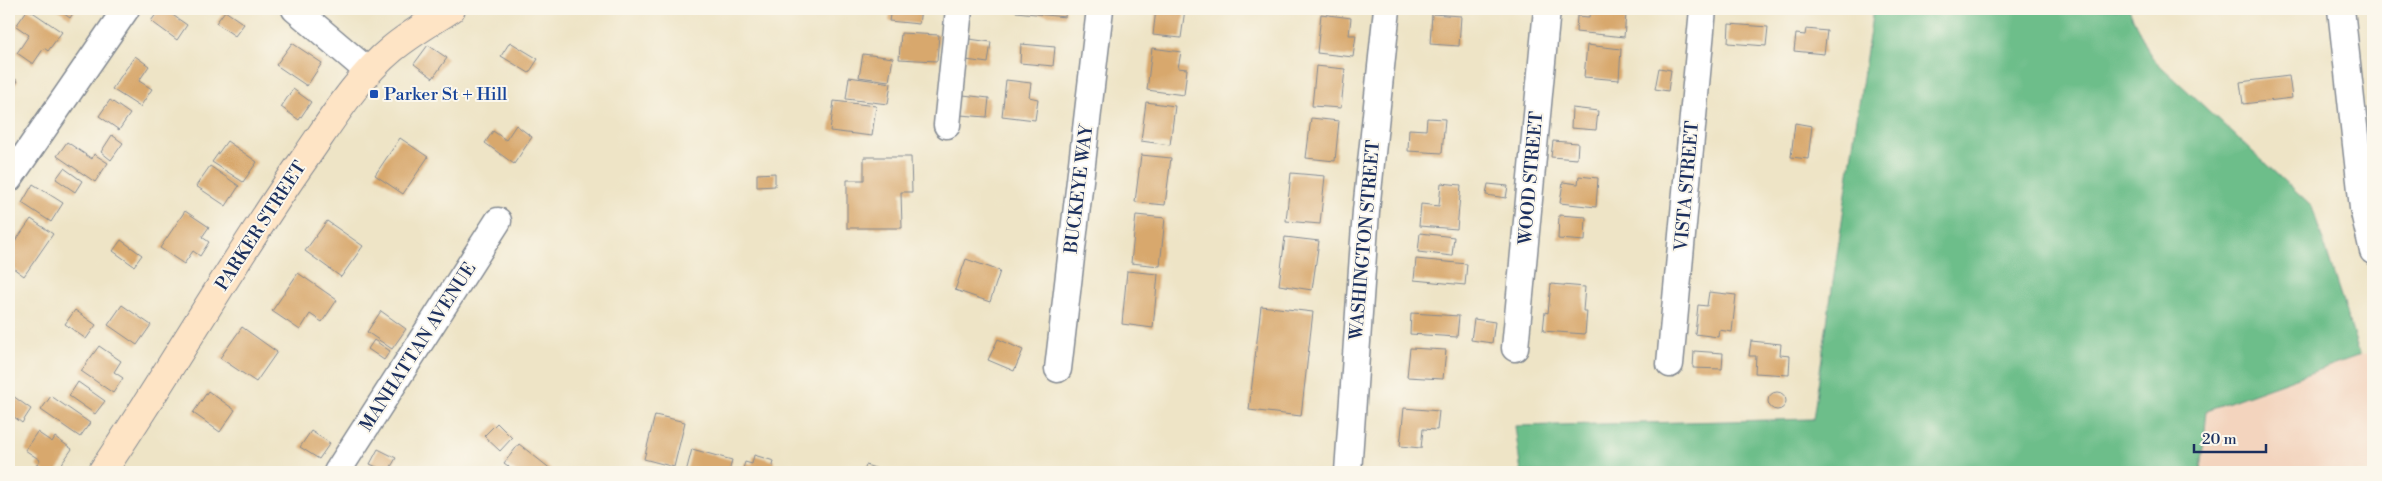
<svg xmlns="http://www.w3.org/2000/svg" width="2382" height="481" viewBox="0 0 2382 481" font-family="'Libre Bodoni',serif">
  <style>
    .built { fill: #f3d4be }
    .forest { fill: #6dbe8a; stroke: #447674 }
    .building { fill: #d8a86d }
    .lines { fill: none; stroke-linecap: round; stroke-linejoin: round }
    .street-casing { stroke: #848a92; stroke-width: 29 }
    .secondary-casing { stroke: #848a92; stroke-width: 30 }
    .street { stroke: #fff; stroke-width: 26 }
    .secondary { stroke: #fee4c5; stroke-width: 28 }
    .transit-dot { fill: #1a4fb4; stroke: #fbf7ec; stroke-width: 2 }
    .labels { text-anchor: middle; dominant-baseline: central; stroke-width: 4; stroke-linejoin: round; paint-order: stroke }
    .transit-label { font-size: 18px; fill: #164399; stroke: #fbf7ec; text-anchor: start }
    .street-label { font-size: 18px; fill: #1b2f5e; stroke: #fbf7ec }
  </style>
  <rect width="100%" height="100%" fill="#fbf7ec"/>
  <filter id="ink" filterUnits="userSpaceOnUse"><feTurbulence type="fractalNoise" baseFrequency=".02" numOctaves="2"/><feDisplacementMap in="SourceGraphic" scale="10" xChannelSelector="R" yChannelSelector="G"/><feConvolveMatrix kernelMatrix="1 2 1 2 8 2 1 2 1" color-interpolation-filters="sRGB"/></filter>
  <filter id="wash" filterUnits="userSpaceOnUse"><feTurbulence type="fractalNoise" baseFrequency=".0096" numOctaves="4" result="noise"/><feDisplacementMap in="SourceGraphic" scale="20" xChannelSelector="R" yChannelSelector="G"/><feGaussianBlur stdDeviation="1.12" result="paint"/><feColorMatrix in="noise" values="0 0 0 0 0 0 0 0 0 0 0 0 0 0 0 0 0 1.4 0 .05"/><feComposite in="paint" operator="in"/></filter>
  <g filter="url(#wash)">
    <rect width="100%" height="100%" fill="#eee4c6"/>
    <!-- built -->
    <path class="built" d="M2373,354V472H2201L2207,410L2360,355Z"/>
    <!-- forest -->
    <path class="forest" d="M1873,9H2129L2151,57L2312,207L2360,355L2207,410L2201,472H1521L1515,426L1813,419Z"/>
    <g id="blocks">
      <!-- building -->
      <path class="building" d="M28,9L62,32L48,51L44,48L33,64L17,53L29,35L16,26Z
        M57,9H76L70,18Z
        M160,9H164L187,25L177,40L151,21Z
        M891,9H921L919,24L889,21Z
        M1016,9H1066L1065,17L1016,12Z
        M1156,9H1185L1181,38L1153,35Z
        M1590,10L1626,14L1624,37L1576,32L1577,16L1589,17Z
        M225,11L244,24L235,36L216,23Z
        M1321,14L1351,18L1349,35H1356L1353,57L1317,53Z
        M1432,14L1461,16L1459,46L1430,44Z
        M1729,24L1768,27L1766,46L1728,43Z
        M1806,29L1827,31L1824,54L1794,51L1796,34L1805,35Z
        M901,33L939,35L937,61L899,59Z
        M969,39L991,42L988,63L966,60Z
        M510,42L538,59L529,73L501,56Z
        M292,43L322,63L307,86L276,65Z
        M1021,44L1055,47L1053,66L1020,63Z
        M428,45L447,58L433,78L414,64Z
        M1587,45L1621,49L1619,80L1584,77Z
        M1152,48L1181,52L1178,68L1187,69L1184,95L1147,90Z
        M863,54L893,58L889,81L859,77Z
        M135,56L149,66L139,81L152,89L140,107L112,89Z
        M1316,66L1345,69L1341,108L1312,106Z
        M1659,68L1671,70L1668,91L1655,89Z
        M9,75L18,81L9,93Z
        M2289,76L2292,98L2243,104L2240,82Z
        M849,77L891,83L888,104L846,99Z
        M1006,80L1031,83L1029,97L1038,99L1035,120L1002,116Z
        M293,89L311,102L299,120L281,107Z
        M963,95L989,98L987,117L960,115Z
        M110,100L130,114L119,130L99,116Z
        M834,101L876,106L872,136L830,131Z
        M1146,102L1175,106L1170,145L1141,141Z
        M1572,108L1598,111L1596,130L1571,128Z
        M1311,118L1339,121L1335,161L1306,158Z
        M1427,118L1445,119L1442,153L1408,151L1409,129L1426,130Z
        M1795,123L1812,126L1808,159L1791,157Z
        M516,125L532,137L514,164L485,143L493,131L506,140Z
        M112,135L123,143L111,160L101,152Z
        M400,138L428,157L403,194L375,175Z
        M227,141L257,162L243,182L212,162Z
        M1553,141L1578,143L1577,159L1551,157Z
        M67,142L92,159L94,154L108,163L95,182L57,156Z
        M1141,155L1171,158L1165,205L1135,202Z
        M864,157H911L912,192H901L902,228H847V180H864Z
        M210,166L239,186L226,206L196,186Z
        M64,168L82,181L75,192L56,179Z
        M775,173V186L757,187V174Z
        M1291,173L1325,176L1320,224L1286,221Z
        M1579,176L1598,178L1596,207L1560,203L1563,182L1578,184Z
        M1441,183L1461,185L1457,229L1419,226L1421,204L1439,206Z
        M33,184L63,203L51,222L22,203Z
        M1488,184L1508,186L1506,198L1486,195Z
        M185,211L209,227L202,237L209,242L200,256L193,251L184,264L160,248Z
        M1136,215L1165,218L1160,266L1131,263Z
        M1559,215L1586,217L1585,241L1558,239Z
        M31,219L53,234L24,276L9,265V244L12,246Z
        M327,221L363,246L341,277L305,251Z
        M1420,233L1454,237L1452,256L1418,252Z
        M1285,237L1319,241L1312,290L1279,285Z
        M121,240L142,255L134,266L113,251Z
        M966,259L1000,271L990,302L955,290Z
        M1416,259L1467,264L1465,285L1414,280Z
        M1127,271L1158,274L1153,328L1122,324Z
        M298,273L337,300L322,322L310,314L300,330L272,311Z
        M1551,284L1585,287L1583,311H1587L1585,334L1543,331L1545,312L1548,313Z
        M1709,292L1736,295L1732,332L1719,330L1718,337L1695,334L1698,305L1707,306Z
        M122,305L151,325L137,345L108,325Z
        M1261,306L1313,312L1301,416L1249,410Z
        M75,310L96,325L86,339L65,324Z
        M381,311L406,329L392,349L367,332Z
        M1411,313L1459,316L1457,337L1410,334Z
        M1474,319L1495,322L1492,343L1471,340Z
        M242,327L277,352L256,382L220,358Z
        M998,339L1023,350L1014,371L988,360Z
        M374,340L390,351L384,360L368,349Z
        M1751,341L1781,344L1780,355L1790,356L1789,375L1755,373L1756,356H1749Z
        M99,346L121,361L114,372L123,378L113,393L81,371Z
        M1410,348L1446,350L1443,379L1407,377Z
        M1694,351L1723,353L1722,369L1693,368Z
        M78,382L105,401L95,414L69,396Z
        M208,391L235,410L220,432L193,413Z
        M1768 401a9 9 0 1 1 18 0a9 9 0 1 1-18 0Z
        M13,396L31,409L22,423L9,413V403Z
        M51,396L90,423L80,437L41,410Z
        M1404,408L1439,411L1437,430L1423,429L1421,448L1400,446Z
        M655,415L685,422L674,467L644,459Z
        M497,423L512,438L500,451L484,436Z
        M311,431L330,443L319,459L300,447Z
        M37,432L52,442L55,437L72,449L56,472H45L36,466L40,460L25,450Z
        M519,444L552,470L550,472H516L504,463Z
        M378,449L396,458L388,472L370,464Z
        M692,449L732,460L729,472H686Z
        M754,455L774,461L772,471L776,472H742L745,462L752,464Z
        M866,465L887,472H864Z"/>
    </g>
  </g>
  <g filter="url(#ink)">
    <use href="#blocks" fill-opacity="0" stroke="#848a92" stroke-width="1"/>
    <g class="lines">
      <!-- street casing -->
      <g class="street-casing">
        <path id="street" d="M295,9L369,72
          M2341,9L2363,208L2373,251
          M947,125L959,9
          M9,179L126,9
          M1515,348L1547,9
          M1670,364L1703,9
          M1058,369L1100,9
          M337,472L498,221
          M1348,472L1366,211L1387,9"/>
      </g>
      <!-- secondary casing -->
      <g class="secondary-casing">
        <path id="secondary" d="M102,472C172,369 233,260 305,158C331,121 357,78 392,49C410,34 431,22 451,9"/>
      </g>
      <!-- street -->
      <use href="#street" class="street"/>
      <!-- secondary -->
      <use href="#secondary" class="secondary"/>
    </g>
  </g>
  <!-- markers -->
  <rect class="transit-dot" x="369" y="89" width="10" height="10" rx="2.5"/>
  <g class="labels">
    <!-- transit labels -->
    <g class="transit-label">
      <text x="384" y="94">Parker St + Hill</text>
    </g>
    <!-- street labels -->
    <g class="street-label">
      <text transform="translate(1531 178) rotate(-85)">WOOD STREET</text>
      <text transform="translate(1687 186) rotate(-85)">VISTA STREET</text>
      <text transform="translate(1079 189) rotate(-83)">BUCKEYE WAY</text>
      <text transform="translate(261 226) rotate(-57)">PARKER STREET</text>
      <text transform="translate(1365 240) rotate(-85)">WASHINGTON STREET</text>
      <text transform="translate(418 347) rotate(-57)">MANHATTAN AVENUE</text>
    </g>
  </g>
  <!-- margin -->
  <rect width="2382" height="481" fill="none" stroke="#fbf7ec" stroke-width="30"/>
  <!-- scale -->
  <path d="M2194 444v8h72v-8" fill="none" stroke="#1b2f5e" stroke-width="2.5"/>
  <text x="2202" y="444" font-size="15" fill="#1b2f5e" stroke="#fbf7ec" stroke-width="4" paint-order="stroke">20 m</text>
</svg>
